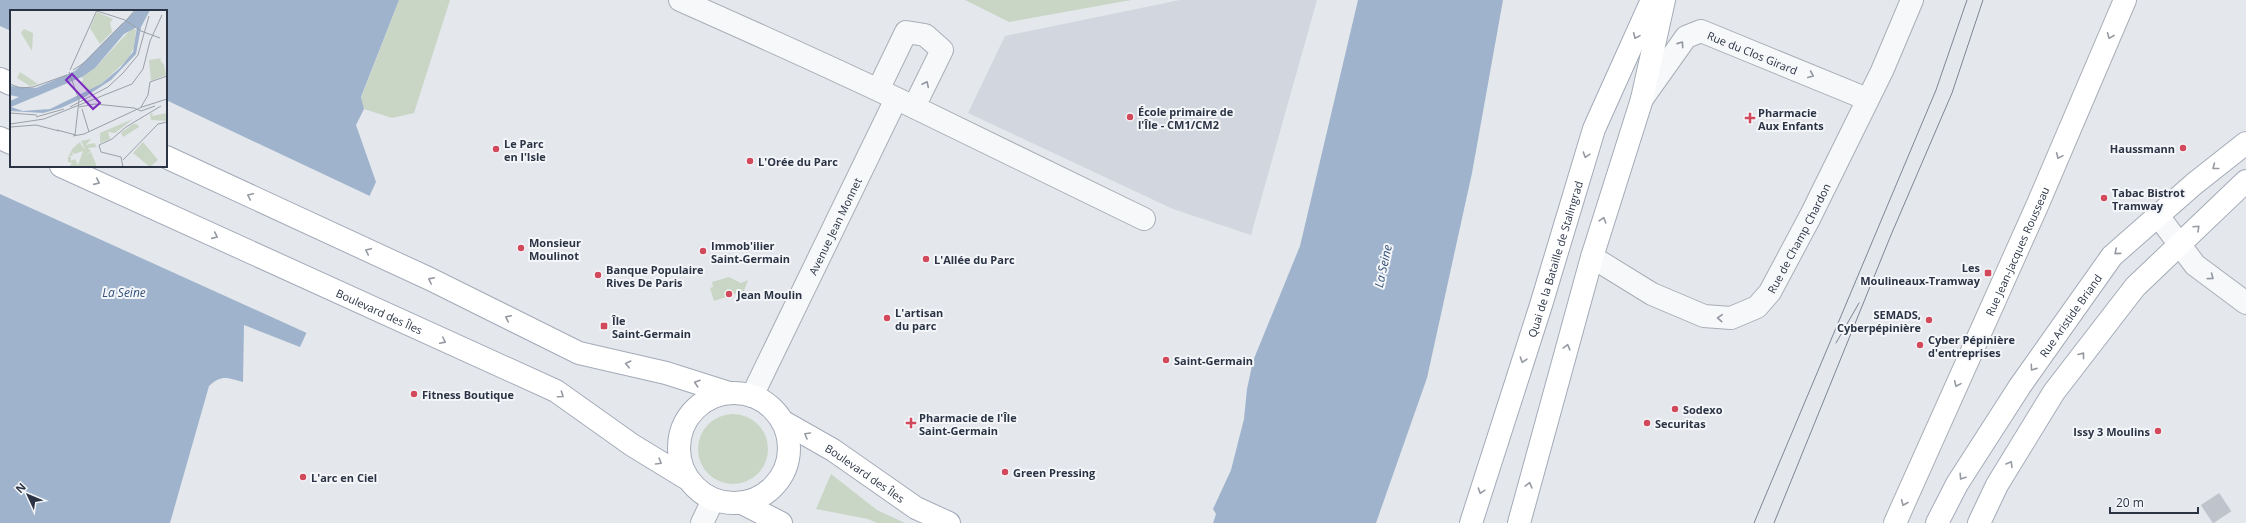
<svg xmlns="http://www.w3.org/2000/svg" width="2246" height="523" viewBox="0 0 2246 523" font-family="'Open Sans',sans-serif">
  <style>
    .built { fill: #d2d6de }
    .green { fill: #c9d6c5 }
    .water { fill: #9fb4cc; fill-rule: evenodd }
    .pier { fill: #e4e7ec }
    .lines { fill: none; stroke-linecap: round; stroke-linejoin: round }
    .street-tunnel { stroke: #bfc3cb; stroke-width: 22; stroke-dasharray: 22 11; stroke-linecap: butt }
    .street-casing { stroke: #a9aeb7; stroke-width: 24 }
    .secondary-casing { stroke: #a9aeb7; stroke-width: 24 }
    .primary-casing { stroke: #a3abb8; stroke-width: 24 }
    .street { stroke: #f7f8fa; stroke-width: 22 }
    .secondary { stroke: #fff; stroke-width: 22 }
    .primary { stroke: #fff; stroke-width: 22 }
    .tram { stroke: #7d8696; stroke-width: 1 }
    .oneway { stroke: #959aa2 }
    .oneway2 { stroke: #9196a0 }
    .poi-dot { fill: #d1495b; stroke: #f4f6f9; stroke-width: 1.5 }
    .labels { text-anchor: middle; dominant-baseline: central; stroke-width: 4; stroke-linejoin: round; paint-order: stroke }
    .street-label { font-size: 11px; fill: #2b3445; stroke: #f4f6f9 }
    .poi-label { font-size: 11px; font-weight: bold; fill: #2b3445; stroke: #f4f6f9; text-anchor: start }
    .water-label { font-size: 12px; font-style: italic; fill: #34527a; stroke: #f4f6f9 }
    .inset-road { fill: none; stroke: #9a9fa9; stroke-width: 1 }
    .view { fill: #7b2cbf; fill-opacity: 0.15; stroke: #7b2cbf; stroke-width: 2 }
    .inset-edge { fill: none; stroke: #2b3445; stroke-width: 2 }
  </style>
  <rect width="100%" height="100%" fill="#e4e7ec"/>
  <!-- built -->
  <path class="built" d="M1180,0H1317L1251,235L1173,209L968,113L1005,36Z"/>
  <!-- green -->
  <path class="green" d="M399,0H450L414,113L392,118L364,109L361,98Z
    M965,0H1131L1009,22Z
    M729,277L741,283L748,280L744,291L714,301L710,288L713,287L712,282Z
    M698 449a35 35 0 1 1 70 0a35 35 0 1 1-70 0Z
    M831,474L877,510L905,523H877L868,519L816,509Z"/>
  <!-- water -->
  <path class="water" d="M0,0H399L361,97L364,109L356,125L376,182L300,347L244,325L243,382C227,378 222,374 209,386L170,523H0ZM11,11H166V166H11Z
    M1358,0H1503L1472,173L1427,378L1376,523H1213L1216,514L1213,509L1231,470L1244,419L1247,389L1253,361L1300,246Z"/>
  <!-- pier -->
  <path class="pier" d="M0,26L11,31V166H166V100L372,197L309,334L0,194Z"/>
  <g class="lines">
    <!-- street-tunnel -->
    <path class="street-tunnel" d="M2210,499L2226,523"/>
    <!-- street casing -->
    <g class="street-casing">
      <g id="street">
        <path d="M680,0C759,35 837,70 914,107L942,50L925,35L906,32L878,90"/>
        <path id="s1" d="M1642,99L1686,37L1701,31L1867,99"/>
        <path d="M914,107L1144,219"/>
        <path d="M2159,217L2195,265L2246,303"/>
        <path id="s2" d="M1592,257L1652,294L1704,316L1731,318L1757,307L1770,292L1810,217L1882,71L1912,0"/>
        <path id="s3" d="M752,396L896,99"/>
        <path d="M702,523L713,500"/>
      </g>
    </g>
    <!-- secondary casing -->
    <g class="secondary-casing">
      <g id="secondary">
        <path id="s4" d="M1895,523L2037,206L2125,0"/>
      </g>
    </g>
    <!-- primary casing -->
    <g class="primary-casing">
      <g id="primary">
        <path d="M0,79L11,84"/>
        <path d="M0,138L11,143"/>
        <path d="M166,157L430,279L579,353L666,373L729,393"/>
        <path id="s5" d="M61,166L556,391L632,445L686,478"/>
        <circle cx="734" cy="448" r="55"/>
        <path id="s6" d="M782,421L833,450L916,508L949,523"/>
        <path d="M742,503L781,523"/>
        <path id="s7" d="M1471,523L1541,305L1594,129L1652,0"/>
        <path d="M1519,523L1592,257L1642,99L1664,0"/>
        <path id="s8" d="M1937,523L1957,484L2020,386L2112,256L2194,184L2246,143"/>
        <path d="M1979,523L1997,485L2054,392L2135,287L2246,181"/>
      </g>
    </g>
    <!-- street -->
    <use href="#street" class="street"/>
    <!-- secondary -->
    <use href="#secondary" class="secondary"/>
    <!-- primary -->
    <use href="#primary" class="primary"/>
    <!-- tram -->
    <path class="tram" d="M1836,343L1859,303
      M1754,523L1936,90L1967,0
      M1774,523L1891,235L1952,93L1983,0"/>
  </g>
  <!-- one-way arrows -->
  <defs><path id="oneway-chevron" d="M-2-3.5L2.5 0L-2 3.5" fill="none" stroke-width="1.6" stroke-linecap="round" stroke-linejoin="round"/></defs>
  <g class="oneway">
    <use href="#oneway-chevron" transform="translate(1636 36) rotate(114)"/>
    <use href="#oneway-chevron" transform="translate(2110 36) rotate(112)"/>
    <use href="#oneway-chevron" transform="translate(1586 155) rotate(107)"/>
    <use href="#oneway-chevron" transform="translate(2059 156) rotate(114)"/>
    <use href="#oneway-chevron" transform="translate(2215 167) rotate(142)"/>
    <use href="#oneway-chevron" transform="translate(97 182) rotate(24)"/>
    <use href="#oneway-chevron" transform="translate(250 196) rotate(-155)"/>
    <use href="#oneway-chevron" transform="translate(1603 220) rotate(-73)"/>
    <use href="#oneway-chevron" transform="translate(2197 228) rotate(-43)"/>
    <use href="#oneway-chevron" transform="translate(215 236) rotate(24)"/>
    <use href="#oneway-chevron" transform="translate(368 251) rotate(-155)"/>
    <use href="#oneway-chevron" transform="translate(2117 252) rotate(140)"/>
    <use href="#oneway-chevron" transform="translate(431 280) rotate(-154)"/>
    <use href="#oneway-chevron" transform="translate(508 318) rotate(-154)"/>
    <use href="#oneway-chevron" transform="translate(443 341) rotate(26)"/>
    <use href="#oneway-chevron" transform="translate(1567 347) rotate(-75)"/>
    <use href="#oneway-chevron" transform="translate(2082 355) rotate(-52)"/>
    <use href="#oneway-chevron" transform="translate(1523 360) rotate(108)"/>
    <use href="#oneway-chevron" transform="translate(628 364) rotate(-167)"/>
    <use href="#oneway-chevron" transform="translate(2033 368) rotate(125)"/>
    <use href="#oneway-chevron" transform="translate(697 383) rotate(-162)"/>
    <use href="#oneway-chevron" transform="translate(1957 384) rotate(114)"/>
    <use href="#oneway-chevron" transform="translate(561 395) rotate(35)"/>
    <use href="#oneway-chevron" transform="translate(807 435) rotate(-150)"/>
    <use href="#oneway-chevron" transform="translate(659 462) rotate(31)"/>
    <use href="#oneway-chevron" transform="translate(2010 464) rotate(-59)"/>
    <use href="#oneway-chevron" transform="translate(1962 477) rotate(123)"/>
    <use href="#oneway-chevron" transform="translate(1529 485) rotate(-75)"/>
    <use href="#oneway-chevron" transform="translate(1481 491) rotate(108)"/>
    <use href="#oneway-chevron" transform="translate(1904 503) rotate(113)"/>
  </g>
  <g class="oneway2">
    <use href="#oneway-chevron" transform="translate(1681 44) rotate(-55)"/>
    <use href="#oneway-chevron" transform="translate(1811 75) rotate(23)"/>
    <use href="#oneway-chevron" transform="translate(926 84) rotate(-64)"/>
    <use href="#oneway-chevron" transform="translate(2211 277) rotate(37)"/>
    <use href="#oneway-chevron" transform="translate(1720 318) rotate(-176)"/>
  </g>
  <!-- markers -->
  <g class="poi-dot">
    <circle cx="1130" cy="117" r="4"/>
    <path d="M1748 112h4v4h4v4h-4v4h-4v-4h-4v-4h4z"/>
    <circle cx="2183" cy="148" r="4"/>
    <circle cx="496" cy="149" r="4"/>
    <circle cx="750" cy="161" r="4"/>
    <circle cx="2104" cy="198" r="4"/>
    <circle cx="521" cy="248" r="4"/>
    <circle cx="703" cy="251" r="4"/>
    <circle cx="926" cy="259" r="4"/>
    <rect x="1984" y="269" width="8" height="8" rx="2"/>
    <circle cx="598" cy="275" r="4"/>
    <circle cx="729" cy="294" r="4"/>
    <circle cx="887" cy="318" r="4"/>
    <circle cx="1929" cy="320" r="4"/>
    <rect x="600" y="322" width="8" height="8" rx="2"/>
    <circle cx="1920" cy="345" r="4"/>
    <circle cx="1166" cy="360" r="4"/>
    <circle cx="414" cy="394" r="4"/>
    <circle cx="1675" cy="409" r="4"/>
    <path d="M909 417h4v4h4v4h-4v4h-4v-4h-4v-4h4z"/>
    <circle cx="1647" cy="423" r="4"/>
    <circle cx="2158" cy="431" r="4"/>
    <circle cx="1005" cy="472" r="4"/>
    <circle cx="303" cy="477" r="4"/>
  </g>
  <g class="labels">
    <!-- street labels -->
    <g class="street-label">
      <text stroke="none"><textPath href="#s1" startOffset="148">Rue du Clos Girard</textPath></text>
      <text stroke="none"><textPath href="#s3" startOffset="189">Avenue Jean Monnet</textPath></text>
      <text stroke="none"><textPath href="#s2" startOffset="263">Rue de Champ Chardon</textPath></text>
      <text stroke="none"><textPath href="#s4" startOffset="298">Rue Jean-Jacques Rousseau</textPath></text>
      <text stroke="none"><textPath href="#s7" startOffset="277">Quai de la Bataille de Stalingrad</textPath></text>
      <text stroke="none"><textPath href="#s5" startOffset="350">Boulevard des Îles</textPath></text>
      <text stroke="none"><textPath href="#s8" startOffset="247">Rue Aristide Briand</textPath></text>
      <text stroke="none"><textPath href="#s6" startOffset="98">Boulevard des Îles</textPath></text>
    </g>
    <!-- poi labels -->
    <g class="poi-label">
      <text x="1138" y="111">École primaire de<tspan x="1138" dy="13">l'Île - CM1/CM2</tspan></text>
      <text x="1758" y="112">Pharmacie<tspan x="1758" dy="13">Aux Enfants</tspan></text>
      <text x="504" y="143">Le Parc<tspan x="504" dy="13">en l'Isle</tspan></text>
      <text x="2175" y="148" text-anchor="end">Haussmann</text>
      <text x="758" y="161">L'Orée du Parc</text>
      <text x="2112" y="192">Tabac Bistrot<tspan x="2112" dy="13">Tramway</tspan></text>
      <text x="529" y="242">Monsieur<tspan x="529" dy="13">Moulinot</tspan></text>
      <text x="711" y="245">Immob'ilier<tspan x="711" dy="13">Saint-Germain</tspan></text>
      <text x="934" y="259">L'Allée du Parc</text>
      <text x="1980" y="267" text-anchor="end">Les<tspan x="1980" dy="13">Moulineaux-Tramway</tspan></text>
      <text x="606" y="269">Banque Populaire<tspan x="606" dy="13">Rives De Paris</tspan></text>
      <text x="737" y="294">Jean Moulin</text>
      <text x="895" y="312">L'artisan<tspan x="895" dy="13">du parc</tspan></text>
      <text x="1921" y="314" text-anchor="end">SEMADS,<tspan x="1921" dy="13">Cyberpépinière</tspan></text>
      <text x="612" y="320">Île<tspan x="612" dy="13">Saint-Germain</tspan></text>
      <text x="1928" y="339">Cyber Pépinière<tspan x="1928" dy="13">d'entreprises</tspan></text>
      <text x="1174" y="360">Saint-Germain</text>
      <text x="422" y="394">Fitness Boutique</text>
      <text x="1683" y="409">Sodexo</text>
      <text x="919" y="417">Pharmacie de l'Île<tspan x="919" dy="13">Saint-Germain</tspan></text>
      <text x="1655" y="423">Securitas</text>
      <text x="2150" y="431" text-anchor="end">Issy 3 Moulins</text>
      <text x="1013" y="472">Green Pressing</text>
      <text x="311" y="477">L'arc en Ciel</text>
    </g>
    <!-- water labels -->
    <g class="water-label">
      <text transform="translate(1383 266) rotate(-78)">La Seine</text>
      <text x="124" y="292">La Seine</text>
    </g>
  </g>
  <!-- overview -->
  <g transform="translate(10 10)">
    <rect width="157" height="157" fill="#e4e7ec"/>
    <path d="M87,2L103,9L100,13L102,22L90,34L80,18ZM122,18L126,20L124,37L118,49L91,74L80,81L75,77L71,72L73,70L72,67L85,58ZM14,19L23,23L22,41L11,23ZM152,48L150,50L154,55L156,65L141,71L139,50ZM10,62L28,74L20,76L7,68ZM143,103L142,106L157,103V111L141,110L140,104ZM123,109L105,123L98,122L100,129L90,133V123ZM123,114H127L129,117L113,127L111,123ZM81,129L76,135L84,133L87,137L78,138L81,141L76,145L81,142L87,157H59L62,153L58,152V147H61V151L65,149L68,155L73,141L64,144L62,142L63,145L58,147L63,138L70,132L72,136L75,139L71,131ZM133,132L148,150L140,157L123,143Z" fill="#c9d6c5"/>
    <path d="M126,0H140L131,17L126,44L101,70L75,87L51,98L33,103L0,101V91L9,87L0,85V76L26,78L65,61ZM127,17L123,42L110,58L91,74L40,99L13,101L1,97L72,67L85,58L114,24Z" fill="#9fb4cc" fill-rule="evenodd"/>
    <path class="inset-road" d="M84,0L115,10L131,21L150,28M114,13L125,0M60,60L87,0M63,60L74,53L113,13M59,62L69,90L65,125M0,74L10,78L23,77L57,65M60,97L98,77L113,63L128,45L139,6M69,97L85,94L124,98L131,101L145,96M131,97L138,85L140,72L157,66M72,99L79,122M0,103L27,105M26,107L54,99M0,114L34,109L122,74L133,59L140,31L152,5M0,117L26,115L49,121M47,120L66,125M63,126L74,124L132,97L157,89M113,150L148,114L157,112M113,157L111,147L91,142L89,135L102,129L116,117L151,96"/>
    <path class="view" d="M62,64L90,93L83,99L56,70Z"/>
    <rect width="157" height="157" class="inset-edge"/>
  </g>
  <!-- north arrow -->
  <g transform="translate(28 495) rotate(314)" stroke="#f4f6f9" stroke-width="3" paint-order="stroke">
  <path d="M0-3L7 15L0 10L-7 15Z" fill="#2b3445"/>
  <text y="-6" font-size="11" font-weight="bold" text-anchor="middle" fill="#2b3445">N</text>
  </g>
  <!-- scale -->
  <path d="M2110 507v6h88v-6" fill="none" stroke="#2b3445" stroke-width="2"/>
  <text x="2116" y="507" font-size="12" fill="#2b3445" stroke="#f4f6f9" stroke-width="3" paint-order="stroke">20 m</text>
</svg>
